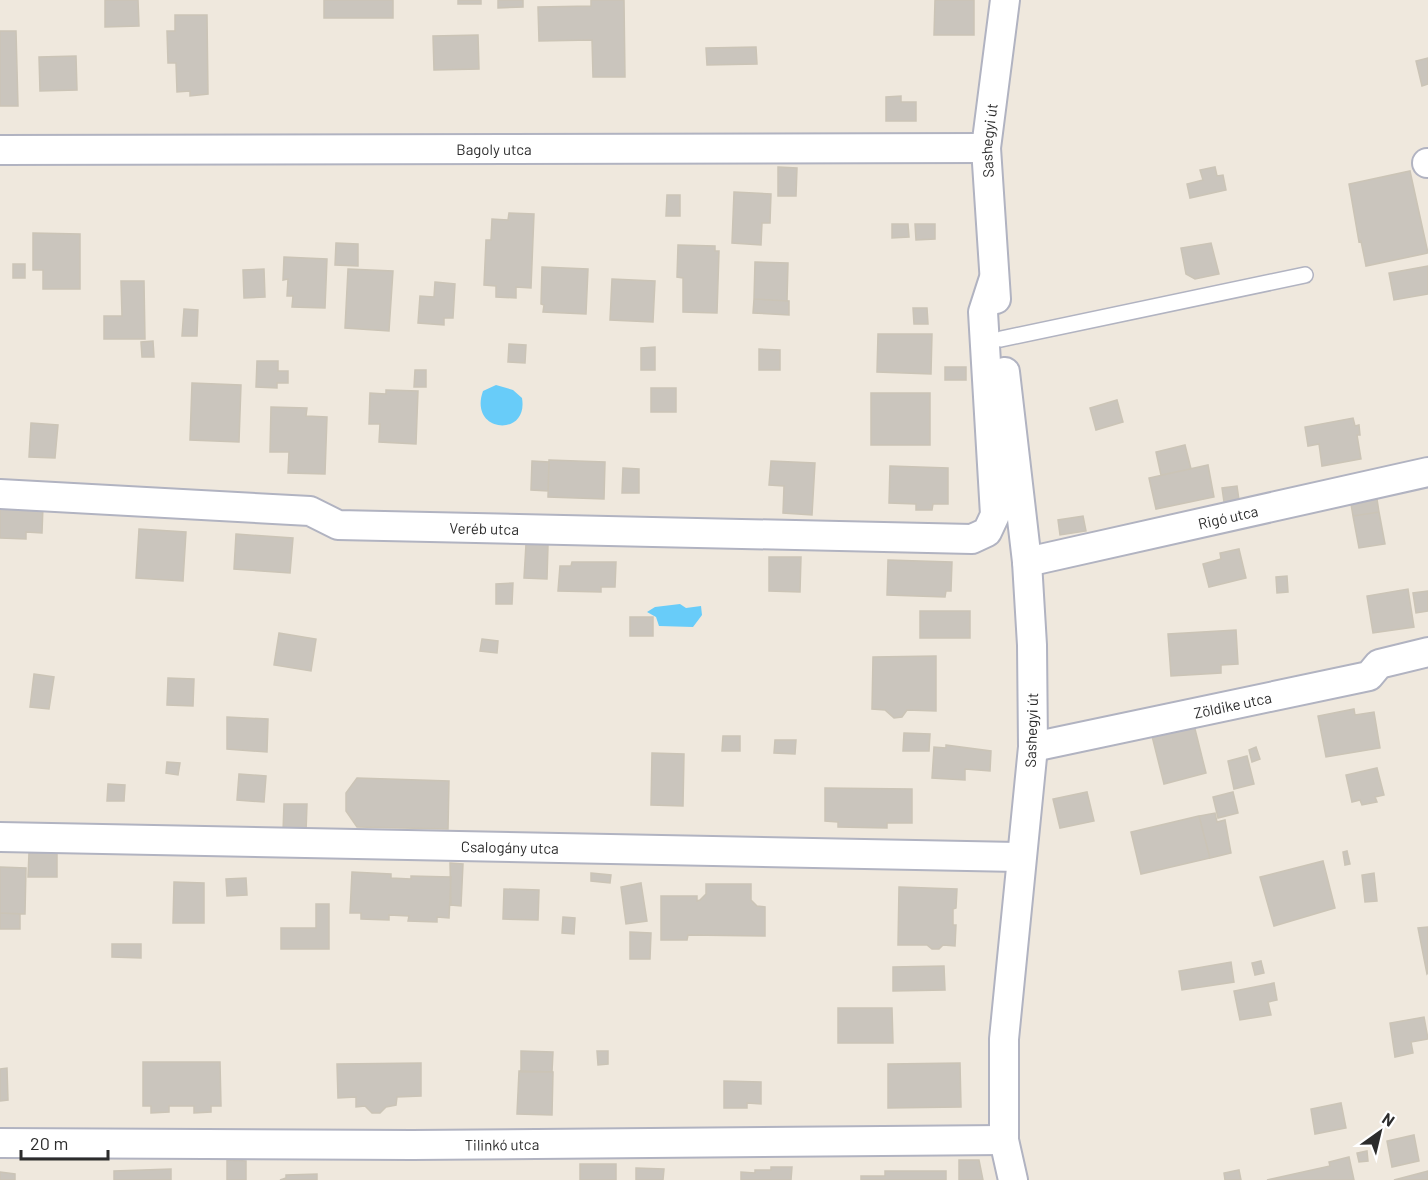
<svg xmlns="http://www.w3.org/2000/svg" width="1428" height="1180" viewBox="0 0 1428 1180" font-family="Barlow,sans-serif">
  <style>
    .water { fill: #68ccf9 }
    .building { fill: #cac5bd; stroke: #cbc4b6; stroke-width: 1.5 }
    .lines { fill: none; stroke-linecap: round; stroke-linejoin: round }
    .service-casing { stroke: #b1b3c1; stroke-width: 18 }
    .minor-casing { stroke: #b1b3c1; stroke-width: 32 }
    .service { stroke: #fff; stroke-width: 15 }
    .minor { stroke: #fff; stroke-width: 28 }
    .labels { text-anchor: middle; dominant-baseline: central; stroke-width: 4.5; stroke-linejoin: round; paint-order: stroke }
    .street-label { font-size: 15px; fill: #2c2c2c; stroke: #fff }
  </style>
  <rect width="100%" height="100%" fill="#efe8dd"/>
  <!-- water -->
  <path class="water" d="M496,385L513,390L522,398C529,438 468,433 483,391Z
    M680,604L686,608L701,606L702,615L693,627L659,626L656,617L647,612L655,607Z"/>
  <!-- building -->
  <path class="building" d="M105,0H138L139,26L105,27Z
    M324,0H393V18H324Z
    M458,0H481V4H458Z
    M498,0H523V7L498,8Z
    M591,0H624L625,77H593L592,40L539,41L538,7L591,6Z
    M935,0H974V35H934Z
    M175,15H207L208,94L190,96V91L177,92L176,63H168L167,31H175Z
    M0,31H16L18,106H0Z
    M478,35L479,69L434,70L433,36Z
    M756,47L757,64L707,65L706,48Z
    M76,56L77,90L40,91L39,57Z
    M1428,58V84L1422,86L1416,61Z
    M901,96V102H916V121H886V97Z
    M778,167L797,168L796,196H778Z
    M1215,167L1217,176L1223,175L1226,190L1190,198L1187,184L1203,180L1200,170Z
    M1410,171L1428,253L1366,266L1361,241L1359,242L1349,184Z
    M734,192L771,194L770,223H762L761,245L732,243Z
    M667,195H680V216H666Z
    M509,213L534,214L531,288L516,287V298L496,297V286L484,285L486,240H491L492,219L508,220Z
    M892,224H908L909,237L892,238Z
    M915,224H935V239L916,240Z
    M33,233L80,234V289H43V270H33Z
    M336,243L358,244V266L335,265Z
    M1211,243L1219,274L1195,279L1186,274L1181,248Z
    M678,245L715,246V251H719L717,313L683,312V278L677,277Z
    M284,257L327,259L325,308L292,307L293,296H287L288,279L283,280Z
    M755,262L788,263L787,301L754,299Z
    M13,264H25V278H13Z
    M1428,266V294L1394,300L1389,273Z
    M542,267L588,269L586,314L543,312L544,305L541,304Z
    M264,269L265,297L244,298L243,270Z
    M348,269L393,271L389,331L345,328Z
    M612,279L655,281L653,322L610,320Z
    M121,281H144L145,339H104V316H122Z
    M435,282L455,284L453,318H444V325L418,323L420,296L434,297Z
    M754,299L789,301V315L753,313Z
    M913,308H927L928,324H914Z
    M184,309L198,310L197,336H182Z
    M878,334H932L931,374L877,372Z
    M153,341L154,357H142L141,342Z
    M509,344L526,345L525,363L508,362Z
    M655,347V370H641V348Z
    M759,349L780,350V370H759Z
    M257,361H278V371H288V383H277V388L256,387Z
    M945,367H966V380H945Z
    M415,370H426V387H414Z
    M192,383L241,385L239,442L190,440Z
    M651,388H676V412H651Z
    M386,390L418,391L416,444L379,442L380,424H369L370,393L386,394Z
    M871,393H930V445H871Z
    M1117,400L1123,422L1096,430L1090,408Z
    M271,407L307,408L306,416L327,417L325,474L288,473L289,452H270Z
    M1353,418L1355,426L1359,425L1360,435H1357L1361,459L1322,466L1319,444L1308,446L1305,427Z
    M31,423L58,425L55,458L29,457Z
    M1185,445L1191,469L1161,475L1156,452Z
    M549,460L605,462L604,499L548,497Z
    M532,461L549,462L548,491L531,490Z
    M771,461L815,463L812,515L783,513L784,486L769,485Z
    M1208,465L1214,497L1156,509L1149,478Z
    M890,466L948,468V504H933L932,510H916V504L889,503Z
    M623,468L639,469V493H622Z
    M1237,486L1240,507L1225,509L1222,488Z
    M1377,499L1379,512L1353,516L1351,504Z
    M0,505L43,506L42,533L26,532V539L0,538Z
    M1379,512L1385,544L1359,548L1353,516Z
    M1083,516L1086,531L1060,535L1058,520Z
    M139,529L186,532L183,581L136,578Z
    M236,534L293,538L290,573L234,569Z
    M526,544L548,545L547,579L524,578Z
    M1239,549L1246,578L1209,587L1203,564L1221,559L1220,553Z
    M769,557H801L800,592L769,591Z
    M888,560L952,562L951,591H946L945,597L887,595Z
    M572,562H616L615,587H601V592L558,591L560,566H571Z
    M1287,576L1288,592L1277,593L1276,577Z
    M513,583L512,604H496V584Z
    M1408,589L1414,627L1373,633L1367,596Z
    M1428,591V611L1416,613L1413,593Z
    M920,611H970V638H920Z
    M630,617H653V636H630Z
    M1236,630L1238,664L1221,665V673L1171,676L1168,634Z
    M279,633L316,639L311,671L274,665Z
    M482,639L498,641L497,653L480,651Z
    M936,656V711L907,710L902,717L894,718L885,710L872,709L873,657Z
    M34,674L54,677L49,709L30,707Z
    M168,678L194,679L193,706L167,705Z
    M1354,709L1355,715L1374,712L1380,748L1326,757L1318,716Z
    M227,717L268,719L267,752L227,749Z
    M1193,721L1206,773L1164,784L1151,732Z
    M904,733L930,734L929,751H903Z
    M723,736H740V751H722Z
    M775,740H796L795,754L774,753Z
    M946,745L991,751L990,771L965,769V780L932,778L934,747L946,748Z
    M1256,747L1260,759L1252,762L1249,750Z
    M652,753L684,754L683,806L651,805Z
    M1247,756L1254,784L1234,789L1228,761Z
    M167,762L180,763L178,775L166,773Z
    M1377,768L1384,795L1375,797L1377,802L1362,805L1360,800L1352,802L1346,775Z
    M239,774L266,776L264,802L237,800Z
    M357,778L449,781L448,829L357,827L346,811V793Z
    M108,784L125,785L124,801H107Z
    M825,788L912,789V823H887V828L838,827V822L825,821Z
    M1087,792L1094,821L1060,828L1053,799Z
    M1233,792L1238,813L1218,818L1213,797Z
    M284,804H307L306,832H283Z
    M1215,813L1217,822L1225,820L1231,853L1210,858L1199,816Z
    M1199,816L1210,858L1141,874L1131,832Z
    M1347,851L1350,864L1345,865L1343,852Z
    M29,853H57V877H28Z
    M1323,861L1335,908L1274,926L1260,877Z
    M450,863L463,864L461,906L451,905Z
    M0,867L26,868L25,914L0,913Z
    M352,872L391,874V878L411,879V876L451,877L449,918L437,917V922L408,921L409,916L389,915V920L361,919V913H350Z
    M591,873L611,875L610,883L591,881Z
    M1374,873L1377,901L1365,902L1362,875Z
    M246,878L247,895L227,896L226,879Z
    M174,882L204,883V923H173Z
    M641,883L647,921L626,924L621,887Z
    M706,884H751V900L757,906L765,907V936L688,935L687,940H661V896H697V901L700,900L706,894Z
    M899,887L957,889L956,908L953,909V925H956L955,946L943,945L939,949H932L927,945H898Z
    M504,889L539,890L538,920L503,919Z
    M316,904H329V949H281V928H316Z
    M0,913L20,914V929H0Z
    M563,917L575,918L574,934L562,933Z
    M1428,927V973L1427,974L1418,928Z
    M630,932L651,933L650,959H630Z
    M112,944H141V958L112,957Z
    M1261,961L1264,973L1255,975L1252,963Z
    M1231,962L1234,982L1182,990L1179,971Z
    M944,966L945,990L893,991V967Z
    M1274,983L1277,1000L1268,1002L1271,1015L1240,1020L1234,991Z
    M838,1008H892L893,1043H838Z
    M1424,1017L1428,1039L1411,1042L1413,1053L1395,1057L1390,1023Z
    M521,1051L553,1052L552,1072H521Z
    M597,1051H608V1064L598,1065Z
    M143,1062H220L221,1106H211V1112L194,1113V1106H169V1112L151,1113V1106H143Z
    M421,1063V1096L397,1097L396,1105L386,1107L380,1113H372L365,1106L356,1107V1097L338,1098L337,1064Z
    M960,1063L961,1107L888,1108V1064Z
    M7,1068L8,1100L0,1101V1069Z
    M519,1071L553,1072L552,1115L517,1114Z
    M724,1081L761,1082V1104L747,1103V1108H724Z
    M1341,1103L1346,1128L1315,1134L1311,1109Z
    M1414,1135L1419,1161L1392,1167L1387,1141Z
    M1367,1151L1368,1161L1359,1162L1357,1153Z
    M1349,1157L1354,1180H1267L1330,1166L1329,1162Z
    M227,1160L246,1161V1180H227Z
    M959,1160H979L983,1180H959Z
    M580,1164H616V1180H580Z
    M771,1167H792L791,1180H741V1172L755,1173V1170H771Z
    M636,1168L664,1169L663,1180H636Z
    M171,1169V1180H114V1171Z
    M1239,1170L1241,1180H1225L1224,1173Z
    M885,1171H946V1180H861V1176H885Z
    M1428,1171V1180H1394Z
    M0,1172L15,1174V1180H0Z
    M317,1174V1180H280L286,1178V1175Z"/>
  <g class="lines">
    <!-- service casing -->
    <g class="service-casing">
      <path id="service" d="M1001,339L1305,275"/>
    </g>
    <!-- minor casing -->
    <g class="minor-casing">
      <g id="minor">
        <path id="s1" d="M0,150L986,148"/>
        <path d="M1427,163H1428"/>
        <path id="s2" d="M996,299L986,148L1005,0"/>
        <path d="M1005,372L1027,562L1032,645L1033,747L1004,1039V1140L1013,1180"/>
        <path id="s3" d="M0,494L310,511L338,525L972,539L987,532L995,515L983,312L993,281"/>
        <path id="s4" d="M1027,562L1428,472"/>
        <path id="s5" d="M1033,747L1369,676L1379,664L1428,652"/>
        <path id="s6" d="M0,837L1021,857"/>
        <path id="s7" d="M0,1143L412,1145L1004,1140"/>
      </g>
    </g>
    <!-- service -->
    <use href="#service" class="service"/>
    <!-- minor -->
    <use href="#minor" class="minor"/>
  </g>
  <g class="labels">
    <!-- street labels -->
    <g class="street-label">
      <text stroke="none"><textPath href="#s2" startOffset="159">Sashegyi út</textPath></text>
      <text stroke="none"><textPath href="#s1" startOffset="494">Bagoly utca</textPath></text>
      <text stroke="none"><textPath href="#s4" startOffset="206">Rigó utca</textPath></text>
      <text stroke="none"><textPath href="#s3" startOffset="488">Veréb utca</textPath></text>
      <text stroke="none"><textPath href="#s5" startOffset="204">Zöldike utca</textPath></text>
      <text transform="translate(1031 730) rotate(-88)">Sashegyi út</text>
      <text stroke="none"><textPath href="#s6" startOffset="510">Csalogány utca</textPath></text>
      <text stroke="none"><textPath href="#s7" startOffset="502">Tilinkó utca</textPath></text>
    </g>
  </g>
  <!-- north arrow -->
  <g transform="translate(1380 1132) rotate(34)" stroke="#ffffff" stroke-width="4.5" paint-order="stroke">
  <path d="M0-4.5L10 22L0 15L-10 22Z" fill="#2c2c2c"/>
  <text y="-9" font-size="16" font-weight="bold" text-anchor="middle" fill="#2c2c2c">N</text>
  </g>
  <!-- scale -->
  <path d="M21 1150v9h87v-9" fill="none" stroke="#2c2c2c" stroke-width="3"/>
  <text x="30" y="1150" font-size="18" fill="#2c2c2c" stroke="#ffffff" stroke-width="4.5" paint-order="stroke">20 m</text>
</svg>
